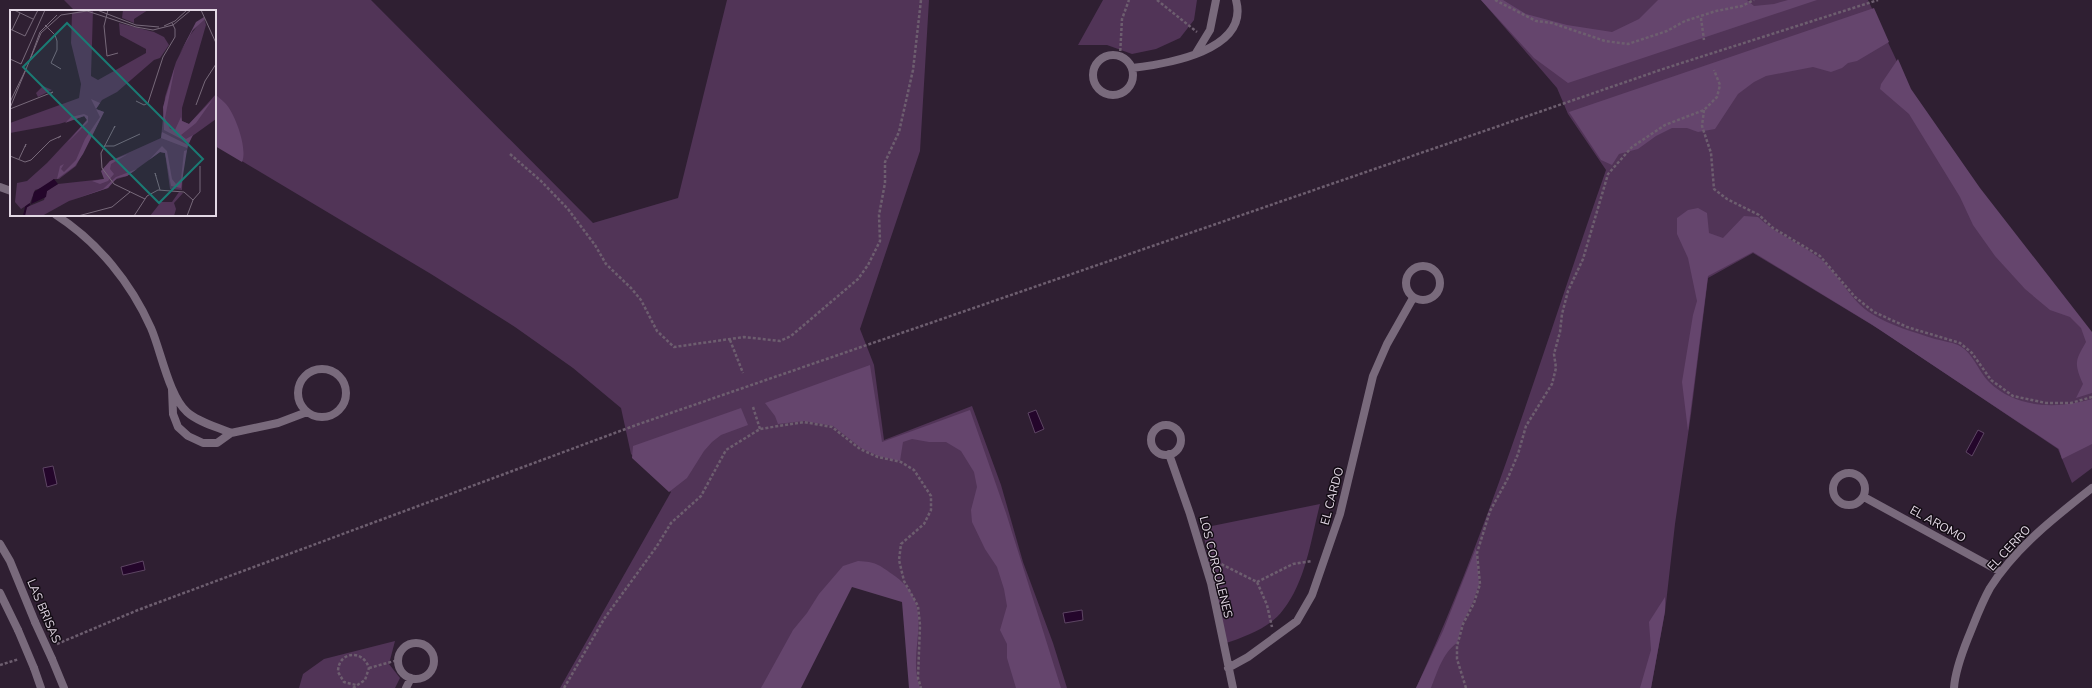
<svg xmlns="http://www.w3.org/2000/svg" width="2092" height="688" viewBox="0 0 2092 688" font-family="'Nunito Sans',sans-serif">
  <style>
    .green { fill: #513457 }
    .forest { fill: #65456d }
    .water { fill: #24062b; stroke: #5d4563 }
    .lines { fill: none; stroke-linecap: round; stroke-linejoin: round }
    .path { stroke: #6d5e6f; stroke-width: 2.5; stroke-dasharray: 3 2; stroke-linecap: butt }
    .street { stroke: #796a7c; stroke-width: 8 }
    .street-bridge { stroke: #796a7c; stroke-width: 8 }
    .labels { text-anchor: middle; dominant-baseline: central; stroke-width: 3; stroke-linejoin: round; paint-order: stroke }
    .street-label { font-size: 12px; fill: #e3d8e5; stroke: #130c14 }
    .inset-river { fill: none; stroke: #24062b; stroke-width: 2 }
    .inset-road { fill: none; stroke: #77697a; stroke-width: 1 }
    .view { fill: #1a7b74; fill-opacity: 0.15; stroke: #1a7b74; stroke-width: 2 }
    .inset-edge { fill: none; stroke: #e3d8e5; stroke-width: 2 }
  </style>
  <rect width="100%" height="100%" fill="#2f1f32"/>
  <!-- green -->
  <path class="green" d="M64,0H371L593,223L678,198L727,0H929L920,151L860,329L874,365L884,440L972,406L1001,485L1023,562L1053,643L1067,688H910L903,599L851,585L798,688H560L671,492L631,454L621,408L573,368L515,327L431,274L215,145V11H75Z
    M1103,0H1197L1194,20L1180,38L1156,49L1132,54L1107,45H1078Z
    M1481,0H1868L1910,89L1982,193L2092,333V468L2072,483L2058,449L1882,331L1753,253L1708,278L1691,414L1675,524L1665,612L1651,688H1416C1493,521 1545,343 1606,170L1568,114L1557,88Z
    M1320,504C1311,539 1306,581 1283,610C1271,627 1245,637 1226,643L1202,528Z
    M395,641L389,664L400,678L395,688H299L303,674L324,659Z"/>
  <!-- forest -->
  <path class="forest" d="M1481,0H1503L1526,14L1567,25L1612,32L1639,19L1658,0H1747L1754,6L1774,4L1788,0H1817L1568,83L1534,58Z
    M1874,8L1889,42L1857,61L1848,63L1842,68L1831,72L1813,67L1766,76L1754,82L1738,94L1715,129L1698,132L1687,128H1672L1656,136L1638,149L1619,154L1612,165L1601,160L1569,112Z
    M1898,59L1911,89L1980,188L2092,332V393L2076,398L2083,384C2074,363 2075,361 2086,342L2081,328L2070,317L2050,310L2025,289L1995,256L1973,225L1960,197L1909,114L1880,89L1881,84Z
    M215,94C218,97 222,100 225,103C235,113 248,149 242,162L215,146Z
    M1698,208L1707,213L1709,233L1723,238L1744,216L1758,217C1777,235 1798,242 1818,257C1839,273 1849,300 1872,314C1891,326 1914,332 1935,339C1942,341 1951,342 1958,345C1973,352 1978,371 1989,382C2017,409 2058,409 2092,399V444L2062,459L2059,449L1871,324L1753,252L1708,276L1688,431L1682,382L1693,315L1697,301L1688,258L1677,234V218L1688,210Z
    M870,365L882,442L970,410L1006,513L1061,688H1016L1007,658V644L1000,630L1007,606L1004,589L997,567L985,549L972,522L971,510L977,487L974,472L961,451L946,442H929L912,439L903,442L900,461L878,456L861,448L833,426L804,421L778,424L775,416L765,403Z
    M741,408L748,425L721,435L712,442L704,451L687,478L669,492L632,458L633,446Z
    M1476,548L1479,584L1473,602L1462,624L1457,643C1443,652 1437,673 1431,688H1416L1443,631Z
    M858,561C876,562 878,564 892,574C940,606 905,648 920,688H909L902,602L852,587L801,688H761L793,630L807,613L819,594L843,566Z
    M1665,597V611L1651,688H1640L1651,650L1649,622Z"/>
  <!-- water -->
  <path class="water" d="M1036,410L1044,429L1035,433L1028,413Z
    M1978,430L1984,433L1972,456L1966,452Z
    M53,466L57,484L47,487L43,468Z
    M143,561L145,570L123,575L121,567Z
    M1082,610L1083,620L1065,623L1063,613Z"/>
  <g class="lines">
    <!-- path -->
    <path class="path" d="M1157,0L1197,32
      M1495,0L1536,21L1552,23L1605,41L1628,44L1667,31L1685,21L1716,11L1742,6L1754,0
      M1701,18L1704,40
      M1120,56L1122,19L1129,0
      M1704,110L1702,126L1711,153L1714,189L1727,199L1759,215L1773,228L1820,256L1855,297L1874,312L1907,327L1960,343L1972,353L1991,380L2013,396L2046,403H2071L2092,397
      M510,154L541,181L568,209L595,245L606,264L631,288L641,300L657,331L674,347L744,337L780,341L791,336L858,279L868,265L880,241L879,215L885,183V162L899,132L913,70L921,0
      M730,340L743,373
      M753,407L760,429
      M1217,562L1257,582L1267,605L1272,627
      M1257,582L1293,564L1312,561
      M57,644L138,610L639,424L1666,68L1878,0
      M0,665L19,659
      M369,668L398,660
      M353,688L365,680L369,668C363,649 338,651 338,672L344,682L356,685
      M564,688L604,619L657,546L671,523L701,496L726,450L760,429L804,422L832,427L860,449L878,457L901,462L914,470L931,496V510L924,524L901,544L899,560L904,581L918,606L920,625L918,678L921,688
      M1466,688L1457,659V646L1463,624L1474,603L1480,584L1477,553L1490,511L1507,480L1518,454L1526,426L1552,384L1556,368L1554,354L1560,332L1562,314L1568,291L1583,259L1608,174L1632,147L1665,125L1704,110L1717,97L1720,85L1714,70"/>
    <!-- street -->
    <path class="street" d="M1196,53L1210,30L1216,0
      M1093 75a20 20 0 1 1 40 0a20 20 0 1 1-40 0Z
      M1132,68C1166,64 1250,51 1236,0
      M0,187L11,191
      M56,215C98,242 131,283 151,328C161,351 169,396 187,412C198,422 217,427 231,433
      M1406 283a17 17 0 1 1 34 0a17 17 0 1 1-34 0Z
      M298 393a24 24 0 1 1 48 0a24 24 0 1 1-48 0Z
      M172,389L173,414L178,427L188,436L203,443H217L231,433L278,423L307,412
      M1151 440a15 15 0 1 1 30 0a15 15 0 1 1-30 0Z
      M1169,454L1190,514L1211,583L1233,688
      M1833 489a16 16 0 1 1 32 0a16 16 0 1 1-32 0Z
      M1864,497L2001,572
      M0,544L10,561L35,622
      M0,593L18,630
      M398 661a18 18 0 1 1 36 0a18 18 0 1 1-36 0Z
      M52,659L64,688
      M34,668L41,688
      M1228,668L1248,657L1297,621L1312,595L1340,514L1373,376L1387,344L1413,298
      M406,688L411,678
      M1954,688C1955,672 1962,653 1968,638C1975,621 1981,604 1990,588C2015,548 2055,517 2092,488"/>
    <!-- street-bridge -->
    <path class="street-bridge" d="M35,622L52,659
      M18,630L34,668"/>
  </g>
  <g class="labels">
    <!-- street labels -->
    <g class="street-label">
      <text transform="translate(1332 496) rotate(-75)">EL CARDO</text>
      <text transform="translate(1938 524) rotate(29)">EL AROMO</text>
      <text transform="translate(2009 548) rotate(-47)">EL CERRO</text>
      <text transform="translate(1216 567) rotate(76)">LOS CORCOLENES</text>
      <text transform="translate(44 611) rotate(67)">LAS BRISAS</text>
    </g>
  </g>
  <!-- overview -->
  <g transform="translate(10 10)">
    <rect width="206" height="206" fill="#2f1f32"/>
    <path d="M74,0H83L81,66L88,70L136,43V39L110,25L109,13L144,22L154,27L159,35L150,48L144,50L107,82L92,90L86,99L94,102L66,156L49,169H44L35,177L25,180L20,193L11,199L5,192L7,173L17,171L37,153L77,110L75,106L49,114L0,123V113L69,88L71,74L61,33L62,3ZM113,0H138L124,9V13L112,8ZM194,7L196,15L172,98V111L179,114L206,84V109L181,127L173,154L172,180L160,179L155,143L150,142L117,166L104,170L98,178L59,191L32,206H14L17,197L34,190L37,181L48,174L94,169V158L100,151L151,128L155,87L166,52L178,28ZM33,76L42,80L28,87L26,83ZM169,182L173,183L164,193L166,199L164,206H140L151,192H162Z" fill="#513457"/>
    <path d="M194,7L195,9L183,20L169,45L186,12ZM165,56L155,108L160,119L165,120L171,107L172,111L179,114L203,89L186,113L171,125L176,129L183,125L179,133L154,120L153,97ZM81,89L90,93L86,99L94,102L73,144L65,156L47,169L50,156L54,154L51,159L54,162L66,150L75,129L90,107ZM74,104L78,106V112L57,133L77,110L74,106L55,113L61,107ZM152,122L178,135L177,138L151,128ZM152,136L157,141L162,169L166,174L171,169L174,141L177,140L171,178L161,176L155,143L150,142L139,150ZM118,144L101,154L100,159L104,164L98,171L90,174L82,171L94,169L91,161L100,151ZM127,159L117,166L107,168L98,178L59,191L93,179L106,167Z" fill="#65456d"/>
    <path d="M44,169L48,174L37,181L36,187L21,194L24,182Z" fill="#24062b"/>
    <path class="inset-river" d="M14,206L16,197L20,194"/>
    <path class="inset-road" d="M4,0L23,9M87,0L126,15L149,17M98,0L94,16L97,46L108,43M191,0L206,33M35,15L45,25L47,31V40L41,53L51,59M154,16L165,11L177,0M0,19L15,26L28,0M2,20L10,3M0,49L11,54L35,0M19,52L30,22L47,5M126,91L134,95L138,93L153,47L165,27V19L162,13M0,92L16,59M186,95L195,71L206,54M0,98L31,23L51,5L77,1L126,17L143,20L163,15L181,0M0,99L43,82L40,84M104,118L105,116L91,143L92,158L104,174L135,189M94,136H104L130,124M0,146L15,152L21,150L40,131L51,126L48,128M9,149L16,134L15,137M146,166L145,163L150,180M183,190L190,182V156M68,206L102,197L120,182M124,206L137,186L148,180L174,182L183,190M177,206L183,190"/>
    <path class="view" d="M57,13L193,149L149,193L13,57Z"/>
    <rect width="206" height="206" class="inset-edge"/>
  </g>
</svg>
